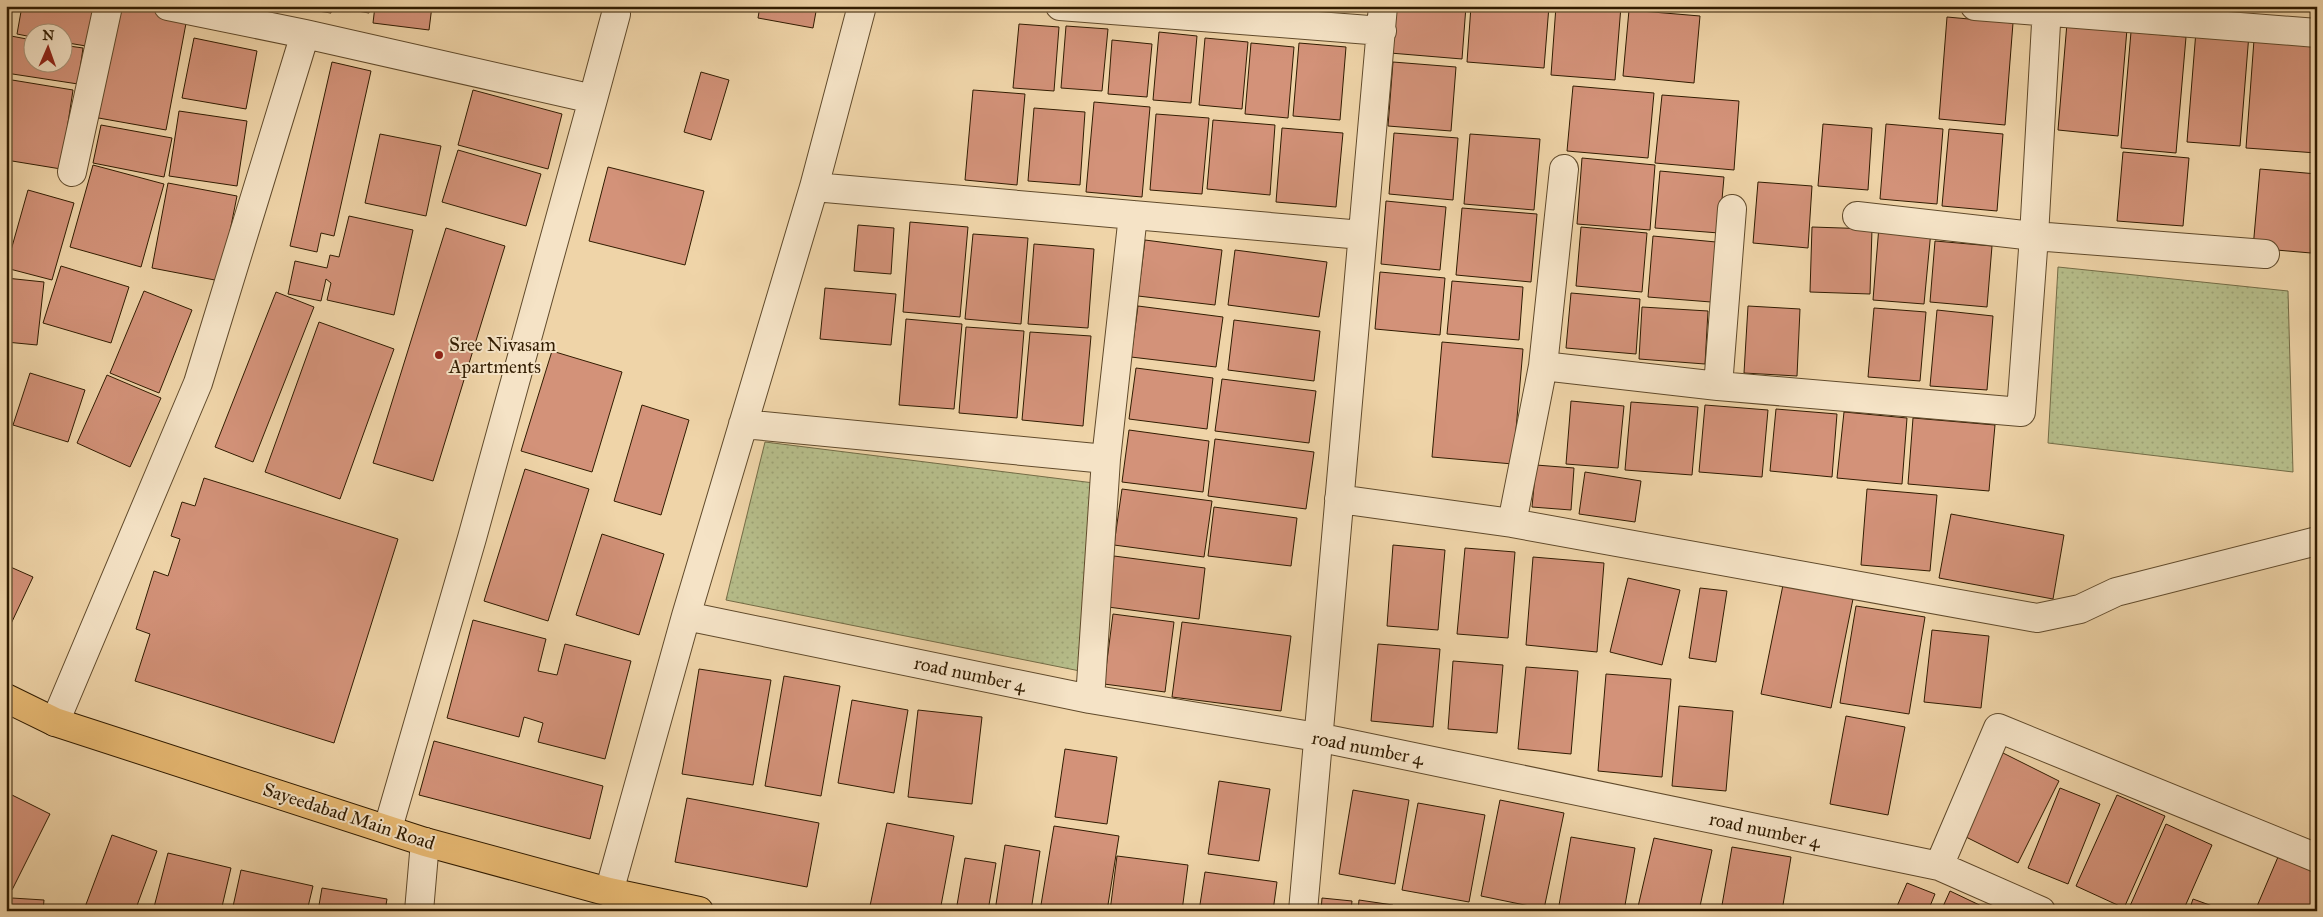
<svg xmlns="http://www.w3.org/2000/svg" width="2323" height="917" viewBox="0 0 2323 917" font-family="'IM FELL Great Primer',serif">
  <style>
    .grass { fill: url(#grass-dots); stroke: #746c46 }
    .building { fill: #d39279; stroke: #311c01 }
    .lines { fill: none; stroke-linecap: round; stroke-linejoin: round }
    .minor-casing { stroke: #604a2b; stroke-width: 30 }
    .major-casing { stroke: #311c01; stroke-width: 30 }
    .minor { stroke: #f5e3c6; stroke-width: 28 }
    .major { stroke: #e8ba74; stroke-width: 28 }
    .poi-dot { fill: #8f2418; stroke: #f5e3c6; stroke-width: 2 }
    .labels { text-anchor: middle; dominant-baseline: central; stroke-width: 4; stroke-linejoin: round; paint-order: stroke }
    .poi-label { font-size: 19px; fill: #311c01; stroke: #f5e3c6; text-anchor: start }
    .street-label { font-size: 19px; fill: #311c01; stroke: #f5e3c6 }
  </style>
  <defs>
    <pattern id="grass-dots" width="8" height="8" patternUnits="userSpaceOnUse" patternTransform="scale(1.25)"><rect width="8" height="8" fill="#b6bd8a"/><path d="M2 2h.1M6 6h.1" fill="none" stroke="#9da275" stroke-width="1.8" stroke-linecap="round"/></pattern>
  </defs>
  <rect width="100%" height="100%" fill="#efd4a8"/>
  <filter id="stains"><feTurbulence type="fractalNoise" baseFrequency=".004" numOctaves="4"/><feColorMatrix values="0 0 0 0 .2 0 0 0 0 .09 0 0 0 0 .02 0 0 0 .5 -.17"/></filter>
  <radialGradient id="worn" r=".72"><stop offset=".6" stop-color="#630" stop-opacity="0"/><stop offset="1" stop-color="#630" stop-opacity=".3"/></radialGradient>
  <!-- grass -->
  <path class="grass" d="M2058,267L2288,291L2293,472L2048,443Z
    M765,442L1110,485L1085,672L726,600Z"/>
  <!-- building -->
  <path class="building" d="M22,6H98L92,47L62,42V32H32V37L17,34Z
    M114,6H131L187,18L166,130L93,117Z
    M285,6H332L331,13Z
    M340,6H370L369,13L340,8Z
    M375,6H432L429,30L373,23Z
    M760,6H817L813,28L758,18Z
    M1394,6H1466L1462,59L1390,53Z
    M1471,6H1549L1544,68L1467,62Z
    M1556,6H1621L1615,80L1551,75Z
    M1629,10L1700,16L1694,83L1623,76Z
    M1947,17L2013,23L2005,125L1939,119Z
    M2067,23L2127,29L2118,136L2058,130Z
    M1019,24L1059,27L1054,91L1013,88Z
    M1066,26L1108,29L1102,91L1061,88Z
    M2196,31L2249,34L2240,146L2187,142Z
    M1159,32L1197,36L1191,103L1153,100Z
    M2131,32L2186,37L2176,153L2121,148Z
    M11,36L32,40V62H62V45L83,48L78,84L6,73Z
    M194,38L257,51L246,109L182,98Z
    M1205,38L1248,42L1242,109L1199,105Z
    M1112,40L1152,44L1147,97L1108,94Z
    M2254,40L2317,45V153L2246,148Z
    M1251,43L1294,47L1288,118L1245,114Z
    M1299,43L1346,47L1340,120L1293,116Z
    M332,62L371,71L334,236L321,233L317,252L290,246Z
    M1393,62L1456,67L1451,131L1388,126Z
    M701,72L729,80L711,140L684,132Z
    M6,79L73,90L61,169L6,160Z
    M1573,86L1654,93L1648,158L1567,151Z
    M473,90L562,114L548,169L458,145Z
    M973,90L1025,94L1017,185L965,180Z
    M1662,95L1739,101L1734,170L1655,163Z
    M1094,102L1150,107L1142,197L1086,192Z
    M1034,108L1085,112L1080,185L1028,181Z
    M179,111L247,121L237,186L169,176Z
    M1156,114L1209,118L1202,194L1150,190Z
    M1213,120L1275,125L1270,195L1207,189Z
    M1823,124L1872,128L1868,190L1818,186Z
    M1886,124L1943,129L1937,204L1880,199Z
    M101,125L172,138L164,177L93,163Z
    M1282,128L1343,133L1336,207L1276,202Z
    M1949,129L2003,134L1997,211L1942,206Z
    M1394,133L1458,138L1453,200L1389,194Z
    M380,134L441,146L426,216L365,203Z
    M1470,134L1540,139L1534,210L1464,204Z
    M458,150L541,174L526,226L442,202Z
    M2123,152L2189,158L2183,226L2117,221Z
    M1582,158L1655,165L1650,230L1577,224Z
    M93,165L164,184L141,267L70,247Z
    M608,167L704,191L685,265L589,241Z
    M2260,169L2317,174L2311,253L2253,248Z
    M1660,171L1724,177L1719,233L1655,228Z
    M1758,182L1812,186L1808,248L1753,243Z
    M168,183L237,196L220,281L152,268Z
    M28,190L74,203L52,280L6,268Z
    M1386,201L1446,207L1440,270L1381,264Z
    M1462,208L1537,214L1531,282L1456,275Z
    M349,216L413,230L394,315L327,300L331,283L326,279L321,301L288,294L295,261L327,268L330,255L339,257Z
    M910,222L968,227L960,317L903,312Z
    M858,225L894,228L891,274L854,271Z
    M1879,226L1931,231L1924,304L1873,300Z
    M1581,227L1647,233L1642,292L1576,286Z
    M1812,227L1872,229L1870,294L1810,292Z
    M446,228L505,246L433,481L373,463Z
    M973,234L1028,238L1021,324L965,319Z
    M1653,236L1716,242L1711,302L1648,297Z
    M1145,240L1222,250L1215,305L1138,296Z
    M1935,241L1992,246L1987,307L1930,302Z
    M1034,244L1094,249L1088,328L1028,324Z
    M1235,250L1327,262L1319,317L1228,305Z
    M61,266L129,287L111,343L43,323Z
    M1380,272L1445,278L1440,335L1375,329Z
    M6,278L44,282L37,345L6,342Z
    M1452,281L1523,287L1519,340L1447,334Z
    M825,288L896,294L891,345L820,339Z
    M144,291L192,310L159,393L110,373Z
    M276,292L314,307L253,462L215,447Z
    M1571,293L1640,299L1636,354L1566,348Z
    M1138,306L1223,317L1216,367L1131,357Z
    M1748,306L1800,309L1797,376L1744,373Z
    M1642,307L1708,311L1705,364L1639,359Z
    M1874,308L1926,312L1920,381L1868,377Z
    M1937,310L1993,316L1987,390L1930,386Z
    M906,319L962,324L954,409L899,405Z
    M1234,320L1320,331L1314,381L1228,370Z
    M319,322L394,349L340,499L265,472Z
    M966,327L1024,331L1017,418L959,413Z
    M1030,332L1091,336L1083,426L1022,420Z
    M1442,342L1523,349L1513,464L1432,457Z
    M552,351L622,372L592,472L521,451Z
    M1136,368L1213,378L1207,429L1129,419Z
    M30,373L85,390L68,442L13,425Z
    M107,375L161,398L130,467L77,443Z
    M1222,379L1316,391L1309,443L1215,431Z
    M1571,401L1624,406L1618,468L1566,464Z
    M1631,402L1698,407L1692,475L1625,470Z
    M642,405L689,420L661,515L614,501Z
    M1705,405L1768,410L1762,477L1699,472Z
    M1776,409L1837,414L1832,477L1770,471Z
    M1844,412L1907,418L1902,484L1837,478Z
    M1913,418L1995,425L1989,491L1908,484Z
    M1129,430L1209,441L1203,492L1122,482Z
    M1215,439L1314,452L1306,509L1208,496Z
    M1536,465L1574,468L1571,510L1532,507Z
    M525,469L589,489L548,621L484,601Z
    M1585,472L1641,481L1635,522L1579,514Z
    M204,478L398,539L334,743L135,681L150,634L136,629L154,571L168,576L180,539L171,536L182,502L195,506Z
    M1122,489L1212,501L1204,557L1114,545Z
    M1867,489L1937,495L1930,571L1861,565Z
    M1214,507L1297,518L1291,566L1208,556Z
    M1951,514L2064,535L2053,599L1939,578Z
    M602,534L664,554L639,635L576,615Z
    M1393,545L1445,550L1438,630L1387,626Z
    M1465,548L1515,552L1508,638L1457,634Z
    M1114,556L1205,568L1199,619L1108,607Z
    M1533,557L1604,563L1597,652L1526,645Z
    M6,565L33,577L9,628L6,627Z
    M1628,578L1680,590L1662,665L1610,652Z
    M1783,585L1853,599L1831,708L1761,694Z
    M1700,588L1727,591L1716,662L1689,658Z
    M1856,606L1925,617L1909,714L1840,703Z
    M1113,614L1174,622L1165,692L1104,684Z
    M473,620L546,639L538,671L557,675L565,644L631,661L605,759L538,742L543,723L524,717L519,737L447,718Z
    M1182,622L1291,636L1281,711L1172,697Z
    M1932,630L1989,636L1981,708L1924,702Z
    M1378,644L1440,649L1433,727L1371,721Z
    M1453,661L1503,665L1497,733L1448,729Z
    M1526,667L1578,671L1571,754L1518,749Z
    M699,669L771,680L753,785L682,774Z
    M1606,674L1671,679L1662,777L1598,771Z
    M784,676L840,686L821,796L765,786Z
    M852,700L908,710L894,793L838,783Z
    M1679,706L1733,711L1726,791L1672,786Z
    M918,710L982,717L972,804L908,797Z
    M1846,716L1905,727L1888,815L1830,804Z
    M434,741L603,786L590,839L419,795Z
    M1065,749L1117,757L1107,824L1055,817Z
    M2003,753L2059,781L2018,863L1962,835Z
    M1219,781L1270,789L1259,861L1208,854Z
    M2060,788L2100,804L2068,884L2028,868Z
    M1353,790L1409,800L1395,884L1339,874Z
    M6,792L50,814L12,890L6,887Z
    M2117,795L2165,816L2124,908L2076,886Z
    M687,798L819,823L807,887L675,862Z
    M1500,800L1564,813L1544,909L1481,896Z
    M1418,803L1485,815L1469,902L1402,890Z
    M887,823L954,836L940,911H897L870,906Z
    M2166,824L2212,845L2183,911H2140L2130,906Z
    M1054,826L1119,836L1107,911H1040Z
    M112,835L157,851L135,911H96L85,907Z
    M1571,837L1635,848L1624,911H1558Z
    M1654,838L1712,850L1699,911H1637Z
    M1005,845L1040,851L1031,911H995Z
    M1732,847L1791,857L1782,911H1721Z
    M168,853L231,868L221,911H153Z
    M1117,856L1188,865L1182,911H1110Z
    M2278,857L2317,873V911H2255Z
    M965,858L996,863L988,911H956Z
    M241,870L313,886L307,911H232Z
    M1205,872L1277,882L1273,911H1199Z
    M1907,883L1935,894L1928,911H1895Z
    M322,888L387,899L385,911H318Z
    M1950,891L1992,911H1941Z
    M12,898L44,900L43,911H11Z
    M1322,898L1352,901L1351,911H1321Z
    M2193,899L2226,911H2189Z
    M1359,900L1393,905L1392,911H1358Z"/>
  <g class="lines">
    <!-- minor casing -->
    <g class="minor-casing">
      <path id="minor" d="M168,6L305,34L593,99L472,538L388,828
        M1060,6L1382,31
        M1975,6L2317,33
        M593,99L616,14
        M72,172L108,6
        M814,187L1362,235
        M1857,216L2034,236L2265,254
        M1543,366L1718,386L2021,412L2034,236L2047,6
        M1718,386L1732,209
        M743,424L1106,459L1133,215
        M1339,499L1512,523L2037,618L2080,609L2116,592L2317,541
        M1512,523L1543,366L1564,169
        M686,616L1090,699L1317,737L1939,866L2041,911
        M1090,699L1106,459
        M55,722L198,383L305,34
        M1939,866L1998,728L2317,858
        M609,892L686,616L814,187L862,6
        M419,911L425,842
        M1303,911L1383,6"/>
    </g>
    <!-- major casing -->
    <g class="major-casing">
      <path id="major" d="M6,698L55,722L425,842L609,892L699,911"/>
    </g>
    <!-- minor -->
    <use href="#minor" class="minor"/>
    <!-- major -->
    <use href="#major" class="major"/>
  </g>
  <!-- markers -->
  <circle class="poi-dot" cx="439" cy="355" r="5"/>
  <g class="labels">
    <!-- poi labels -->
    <g class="poi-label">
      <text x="449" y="344">Sree Nivasam<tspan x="449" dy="22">Apartments</tspan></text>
    </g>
    <!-- street labels -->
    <g class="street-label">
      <text transform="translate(970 674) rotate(12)">road number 4</text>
      <text transform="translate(1368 748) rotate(11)">road number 4</text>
      <text transform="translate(349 816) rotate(18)">Sayeedabad Main Road</text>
      <text transform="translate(1765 830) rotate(12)">road number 4</text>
    </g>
  </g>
  <!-- margin -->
  <rect width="2323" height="917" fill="none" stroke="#efd4a8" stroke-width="25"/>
  <rect x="8" y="8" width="2308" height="902" fill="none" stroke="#311c01" stroke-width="2.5"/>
  <rect x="12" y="12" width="2298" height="892" fill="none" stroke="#311c01"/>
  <!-- north arrow -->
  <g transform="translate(48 48) rotate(2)"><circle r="24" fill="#f5e3c6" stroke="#a79377"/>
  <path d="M0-4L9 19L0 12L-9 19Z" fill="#8f2418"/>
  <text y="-8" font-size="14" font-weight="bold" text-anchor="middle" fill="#311c01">N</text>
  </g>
  <rect width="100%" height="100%" filter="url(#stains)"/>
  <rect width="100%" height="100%" fill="url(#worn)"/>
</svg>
